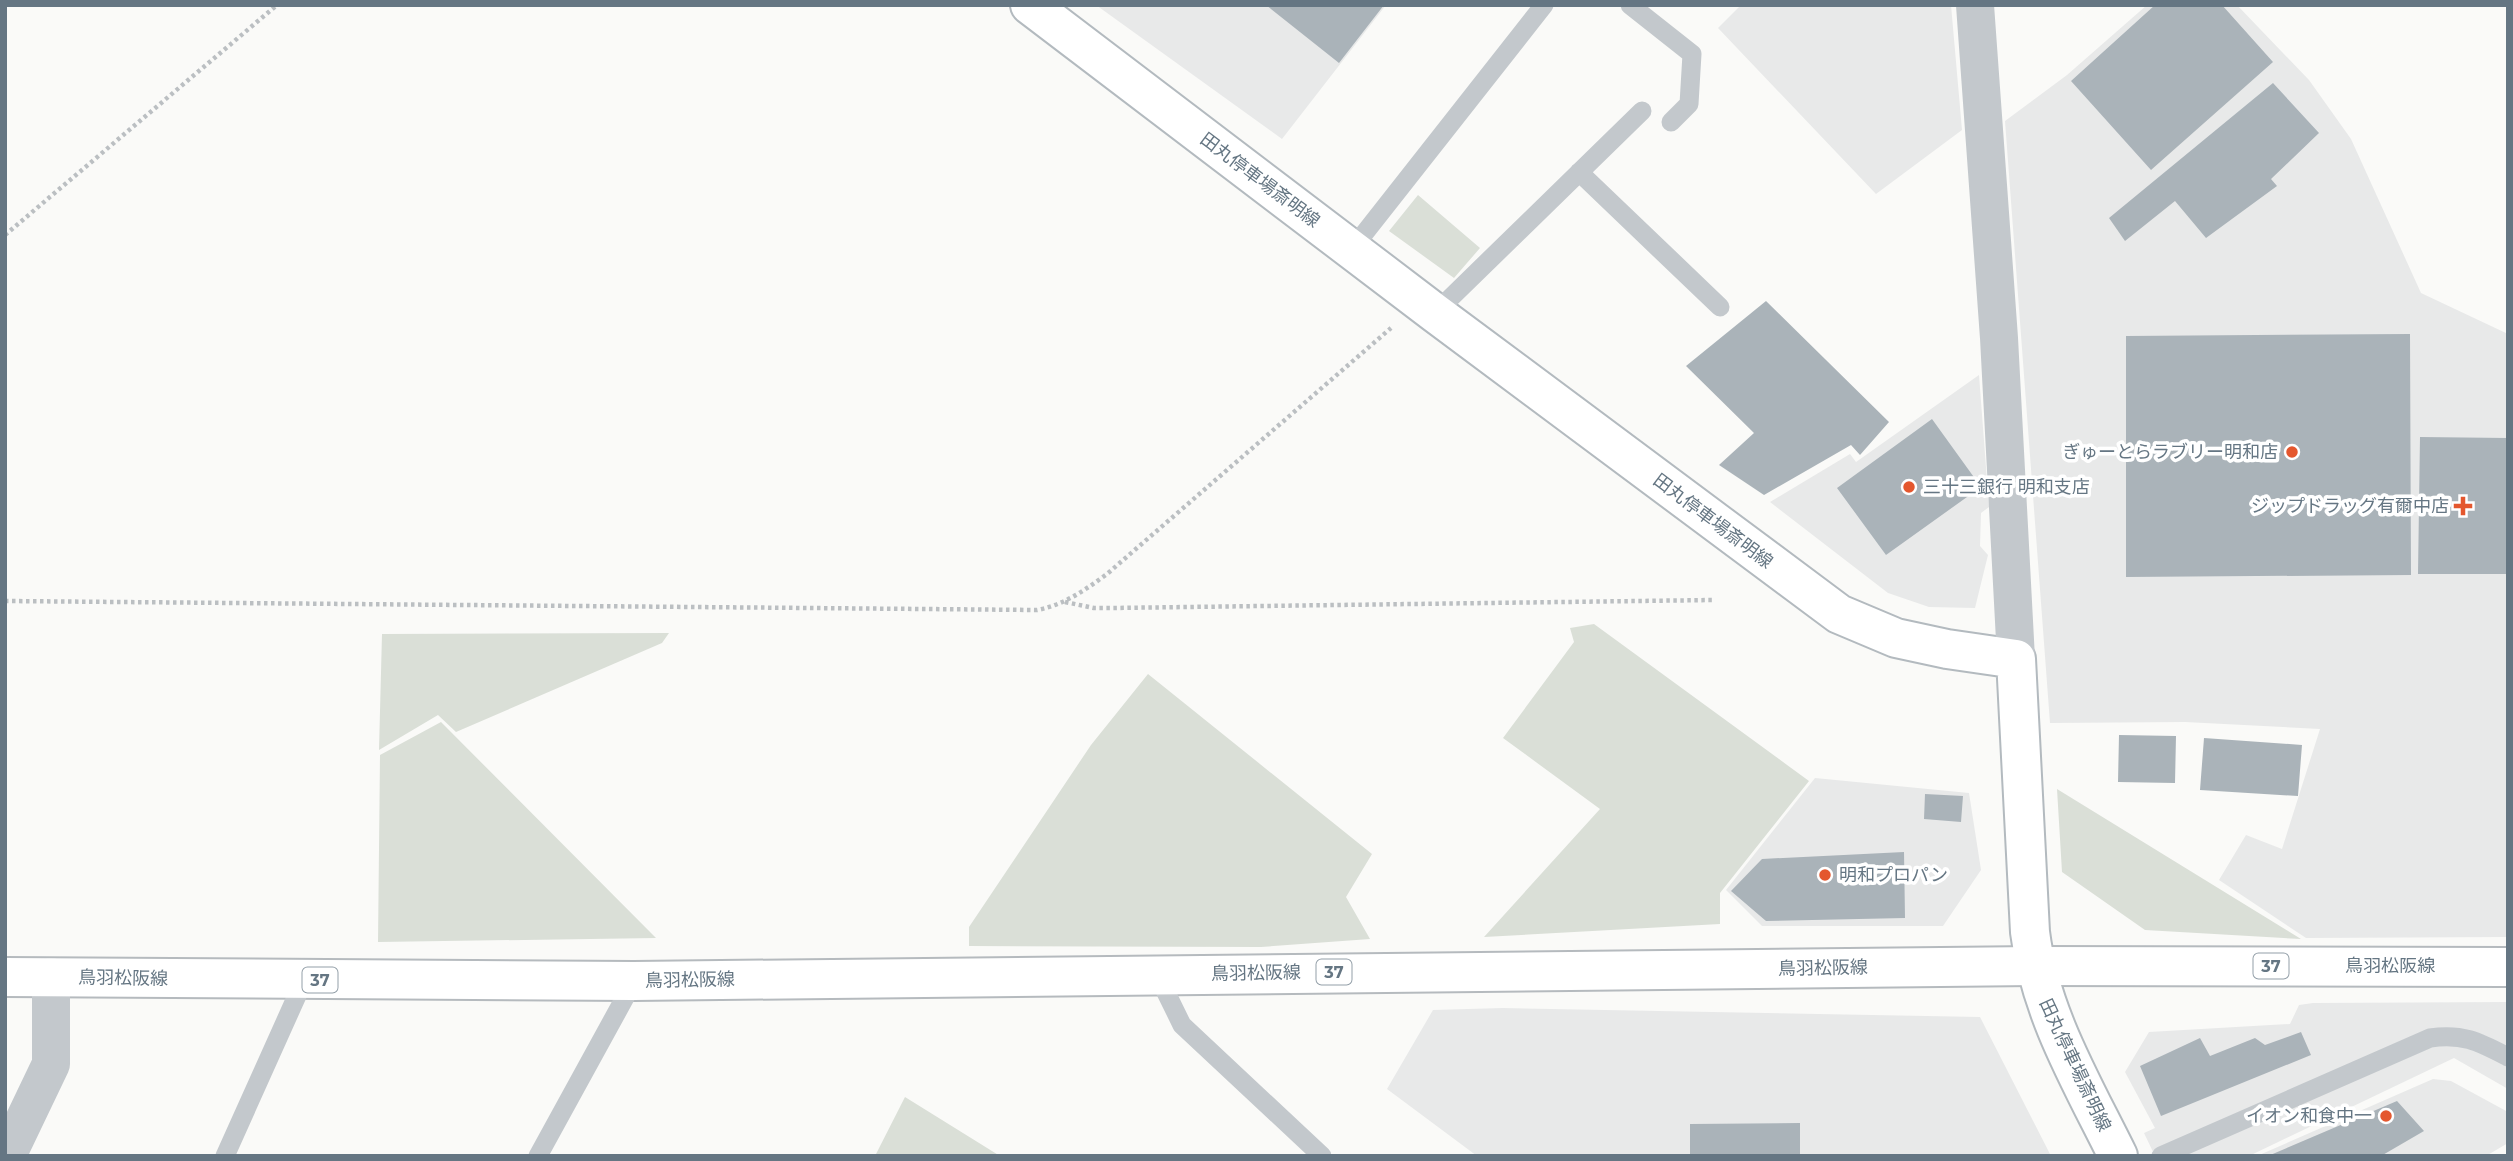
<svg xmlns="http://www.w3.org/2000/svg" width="2513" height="1161" viewBox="0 0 2513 1161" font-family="Montserrat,'Noto Sans JP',sans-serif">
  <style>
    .built { fill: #e8e9e9 }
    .green { fill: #dadfd7 }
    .building { fill: #aab3b9 }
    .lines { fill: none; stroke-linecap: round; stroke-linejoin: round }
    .secondary-casing { stroke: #b3babf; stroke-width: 42 }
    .primary-casing { stroke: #b5babe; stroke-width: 42 }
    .path { stroke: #bbbfc2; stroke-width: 4.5; stroke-dasharray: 3.5 3.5; stroke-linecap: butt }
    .service { stroke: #c3c8cc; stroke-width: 19 }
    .minor { stroke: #c3c8cc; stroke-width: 38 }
    .tertiary { stroke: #c3c8cc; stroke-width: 38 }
    .secondary { stroke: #fff; stroke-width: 38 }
    .primary { stroke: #fff; stroke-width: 38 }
    .poi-dot { fill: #e4572e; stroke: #fff; stroke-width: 2.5 }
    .labels { text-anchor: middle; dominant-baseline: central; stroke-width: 7; stroke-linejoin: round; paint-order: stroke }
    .shield { fill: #fff; stroke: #939fa8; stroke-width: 2 }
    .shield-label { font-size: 16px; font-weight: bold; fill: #657683 }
    .street-label { font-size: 18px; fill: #657683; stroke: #fff }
    .poi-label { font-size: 18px; fill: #657683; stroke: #fff; text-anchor: end }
  </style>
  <rect width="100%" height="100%" fill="#fafaf8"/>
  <!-- built -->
  <path class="built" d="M1096,5H1386L1282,139Z
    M1741,5H1951L1962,130L1876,194L1718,28Z
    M2147,5H2237L2309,80L2351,139L2421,293L2508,334V937L2306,938L2219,880L2246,835L2282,849L2320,729L2185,722L2050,723L2005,121L2067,75Z
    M1979,375L1989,507L1981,513L1980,546L1988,555L1975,608L1929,607L1888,593L1770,502L1850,454L1856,462Z
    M1815,778L1969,793L1981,870L1943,926H1762L1726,890Z
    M2508,1002V1089L2454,1058L2249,1156H2155L2144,1133L2155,1128L2125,1072L2149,1032L2290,1024L2299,1005L2313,1003Z
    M1503,1008L1980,1017L2051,1156H1477L1387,1089L1433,1010Z
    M2433,1079L2451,1081L2508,1112V1143L2486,1156H2257Z"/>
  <!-- green -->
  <path class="green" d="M1418,195L1480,248L1454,278L1389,231Z
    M1594,624L1809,781L1720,893V924L1484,937L1600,809L1503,738L1574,642L1570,628Z
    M669,633L662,643L456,732L438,715L379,750L382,634Z
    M1148,674L1372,854L1346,897L1370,939L1261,947L969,946V927L1091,745Z
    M441,722L656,938L378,942L380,755Z
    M2057,789L2301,939L2145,930L2062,872Z
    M905,1097L1000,1156H875Z"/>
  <!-- building -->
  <path class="building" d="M1266,5H1384L1339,63Z
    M2155,5H2222L2273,62L2151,170L2071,81Z
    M2273,83L2319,133L2271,179L2277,186L2206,238L2175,201L2125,241L2109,218Z
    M1766,301L1889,422L1860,455L1851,445L1764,495L1719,465L1754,433L1686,366Z
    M2410,334L2411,575L2126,577V336Z
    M1932,419L1981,487L1886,555L1837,488Z
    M2420,437L2508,438V574H2418Z
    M2119,735L2176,736L2175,783L2118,782Z
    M2204,738L2302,745L2298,796L2200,790Z
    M1925,794L1963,796L1961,822L1924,819Z
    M1904,852L1905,918L1766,921L1731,891L1762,859Z
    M2301,1032L2311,1055L2161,1116L2140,1066L2200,1038L2210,1056L2255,1038L2265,1045Z
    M2397,1101L2424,1131L2381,1156H2268Z
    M1800,1123V1156H1690V1124Z"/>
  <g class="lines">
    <!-- secondary casing -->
    <g class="secondary-casing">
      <path id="secondary" d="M1030,5L1435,313L1839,614L1896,638L1947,649L2016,659L2030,932C2040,1013 2082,1083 2118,1156"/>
    </g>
    <!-- primary casing -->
    <g class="primary-casing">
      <path id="primary" d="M5,977L634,981L2034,966L2508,967"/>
    </g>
    <!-- path -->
    <path class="path" d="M5,235L277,5
      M5,601L1037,610C1064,605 1085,590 1107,574L1391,328
      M1065,602L1094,608H1112L1713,600"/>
    <!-- service -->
    <path class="service" d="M1630,5L1692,54L1689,104L1671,122
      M1579,172L1720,307
      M1352,249L1544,5
      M1435,313L1642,111
      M1157,974L1182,1025L1322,1156
      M225,1156L304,980
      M538,1156L634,981
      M2161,1156L2430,1038C2463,1033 2479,1042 2508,1057"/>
    <!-- minor -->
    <path class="minor" d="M7,1156L51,1064V977"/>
    <!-- tertiary -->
    <path class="tertiary" d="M1975,5L1999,338L2016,659"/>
    <!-- secondary -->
    <use href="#secondary" class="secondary"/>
    <!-- primary -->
    <use href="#primary" class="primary"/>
  </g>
  <!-- markers -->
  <g class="poi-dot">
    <circle cx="2292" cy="452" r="7"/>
    <circle cx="1909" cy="487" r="7"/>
    <path d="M2459.5 495.5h7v7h7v7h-7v7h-7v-7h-7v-7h7z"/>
    <circle cx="1825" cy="875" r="7"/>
    <circle cx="2386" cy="1116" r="7"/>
  </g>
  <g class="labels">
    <!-- shield labels -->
    <g class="shield">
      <rect x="2253.5" y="953.5" width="35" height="25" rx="5"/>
      <rect x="1316.5" y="959.5" width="35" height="25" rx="5"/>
      <rect x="302.5" y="967.5" width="35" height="25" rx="5"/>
    </g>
    <g class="shield-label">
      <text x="2271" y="966">37</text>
      <text x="1334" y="972">37</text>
      <text x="320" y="980">37</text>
    </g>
    <!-- street labels -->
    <g class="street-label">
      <text transform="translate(1260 180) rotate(37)">田丸停車場斎明線</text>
      <text transform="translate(1713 521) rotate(37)">田丸停車場斎明線</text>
      <text x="2390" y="966">鳥羽松阪線</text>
      <text transform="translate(1823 968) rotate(-1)">鳥羽松阪線</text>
      <text transform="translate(1256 973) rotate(-1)">鳥羽松阪線</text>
      <text transform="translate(123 978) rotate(1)">鳥羽松阪線</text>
      <text transform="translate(690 980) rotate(-1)">鳥羽松阪線</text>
      <text transform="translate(2075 1065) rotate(65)">田丸停車場斎明線</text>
    </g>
    <!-- poi labels -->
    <g class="poi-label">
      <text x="2278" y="452">ぎゅーとらラブリー明和店</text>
      <text x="1923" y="487" text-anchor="start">三十三銀行 明和支店</text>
      <text x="2449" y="506">ジップドラッグ有爾中店</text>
      <text x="1839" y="875" text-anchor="start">明和プロパン</text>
      <text x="2372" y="1116">イオン和食中一</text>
    </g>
  </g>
  <!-- border -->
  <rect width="2513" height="1161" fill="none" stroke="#657683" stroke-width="14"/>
</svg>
